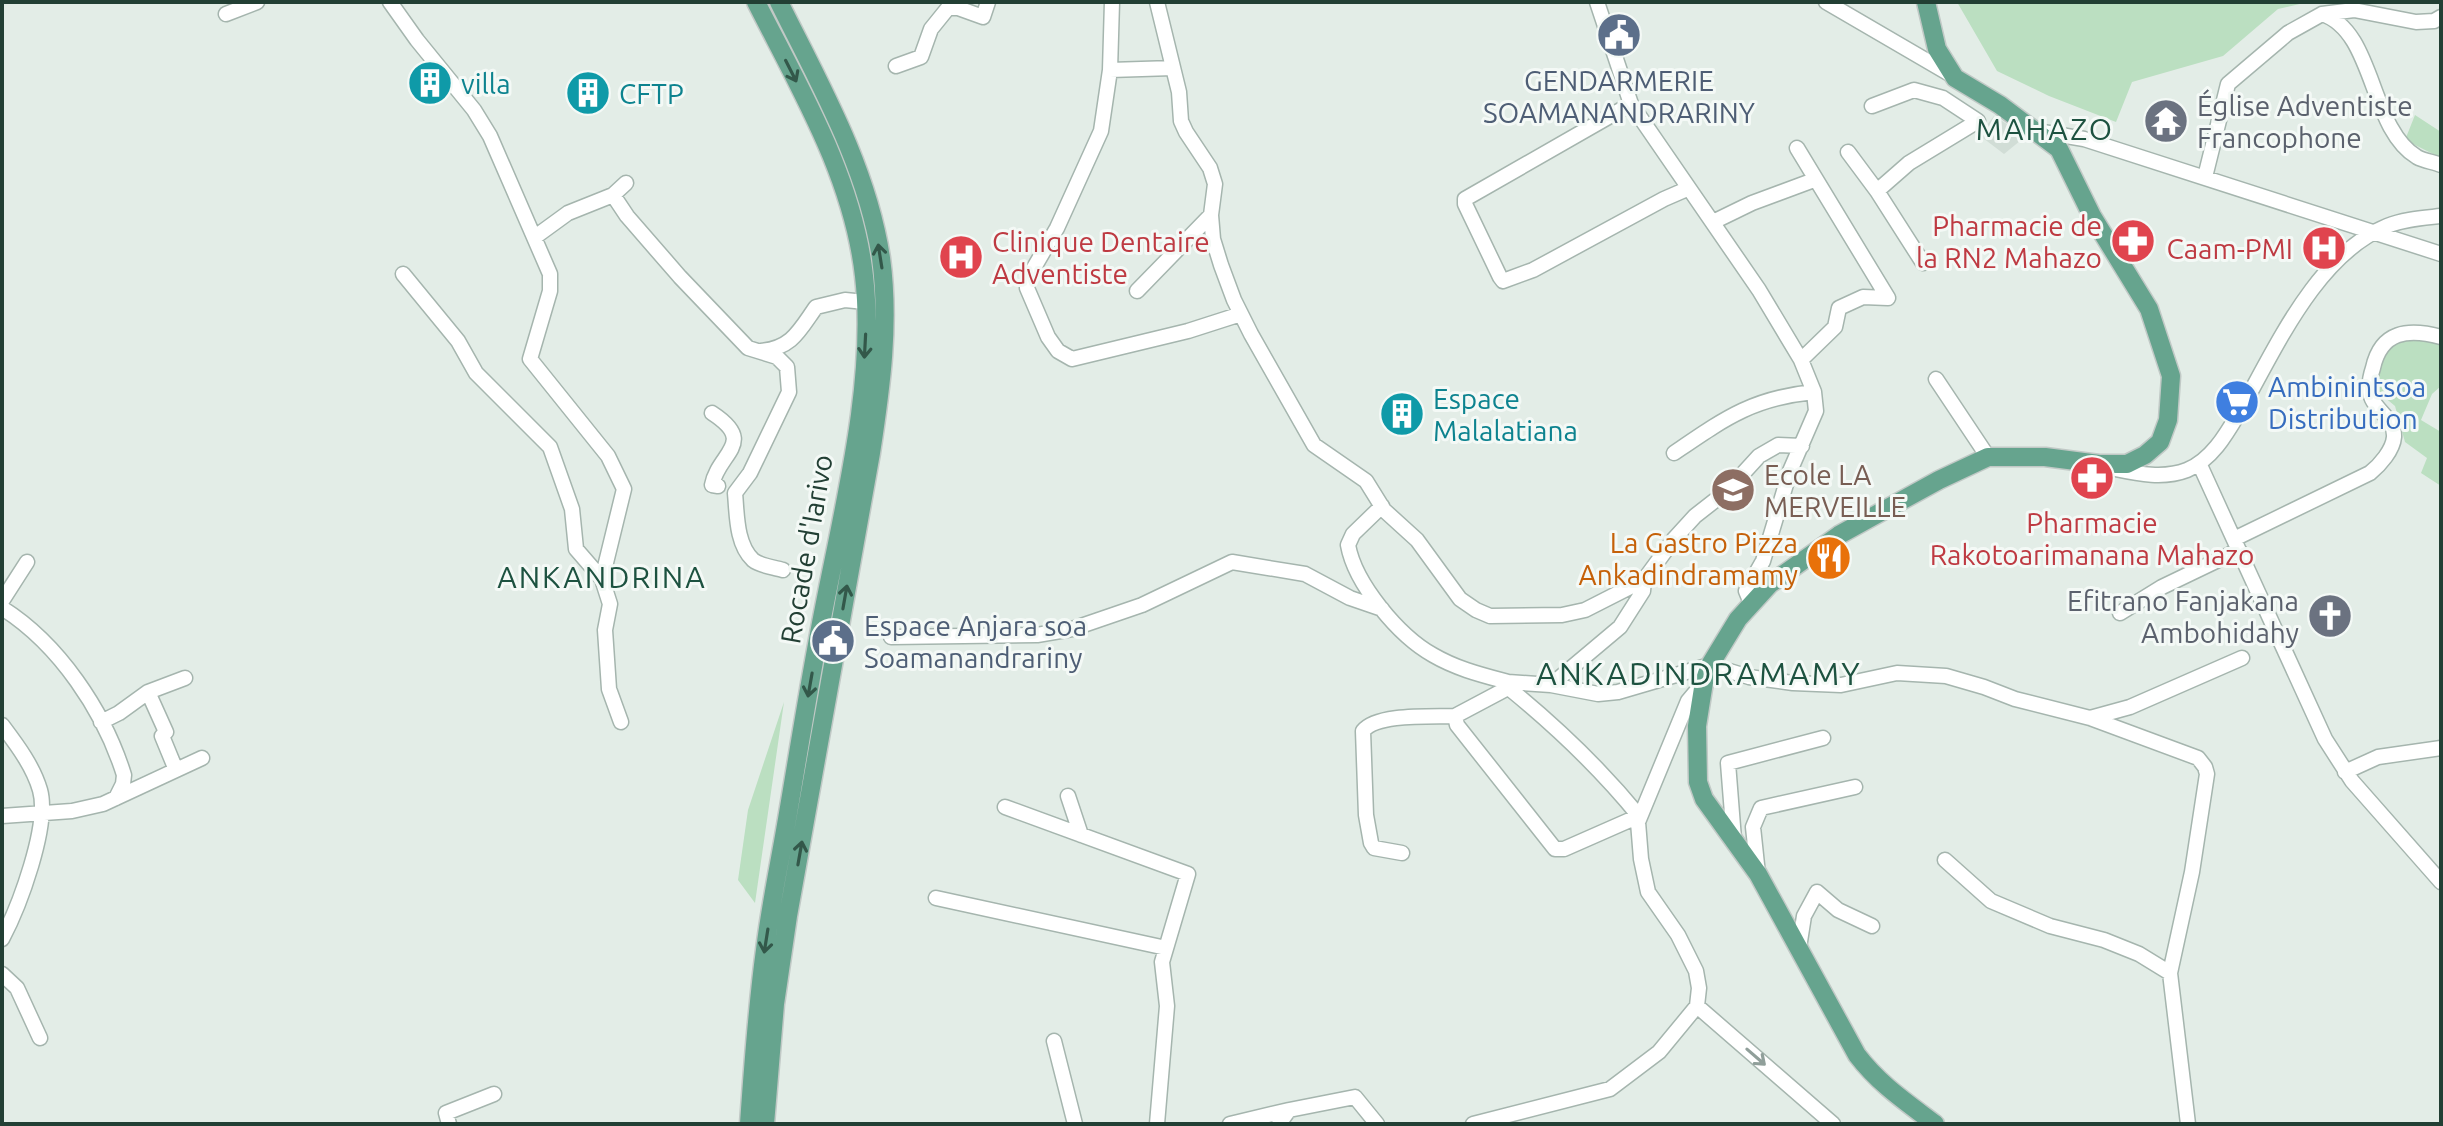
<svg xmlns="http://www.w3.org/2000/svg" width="2443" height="1126" viewBox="0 0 2443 1126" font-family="Ubuntu,sans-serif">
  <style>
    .built { fill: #d1ddd6 }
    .green { fill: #bbdfc1 }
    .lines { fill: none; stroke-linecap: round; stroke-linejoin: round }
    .minor-casing { stroke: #a5b5ae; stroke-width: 17 }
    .major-casing { stroke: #c1c9c6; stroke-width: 21 }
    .minor { stroke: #fff; stroke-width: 14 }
    .major { stroke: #66a48e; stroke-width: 18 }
    .oneway { stroke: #33584a }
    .oneway2 { stroke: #909f9a }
    .labels { text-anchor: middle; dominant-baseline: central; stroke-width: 6; stroke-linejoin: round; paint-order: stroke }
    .service-label { font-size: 28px; fill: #4e5e75; stroke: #f4f9f6 }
    .culture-label { font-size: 28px; fill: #0d838f; stroke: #f4f9f6; text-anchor: start }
    .worship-label { font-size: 28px; fill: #5b616d; stroke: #f4f9f6; text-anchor: start }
    .health-label { font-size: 28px; fill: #be3a42; stroke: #f4f9f6; text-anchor: end }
    .shop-label { font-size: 28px; fill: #366cbe; stroke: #f4f9f6; text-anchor: start }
    .education-label { font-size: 28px; fill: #785e54; stroke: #f4f9f6; text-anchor: start }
    .food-label { font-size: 28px; fill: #c56008; stroke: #f4f9f6; text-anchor: end }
    .street-label { font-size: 28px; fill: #223f34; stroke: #f4f9f6 }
    .neighbourhood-label { font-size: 30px; letter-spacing: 2px; fill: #1d5240; stroke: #f4f9f6 }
    .quarter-label { font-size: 32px; letter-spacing: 2px; fill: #1d5240; stroke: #f4f9f6 }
  </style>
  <rect width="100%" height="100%" fill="#e3ede7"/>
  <!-- built -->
  <path class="built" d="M1994,116L2026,136L2004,154L1979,135Z"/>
  <!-- green -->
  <path class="green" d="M1957,2H2308L2278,9L2223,56L2132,82L2116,122L2049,96L1997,71Z
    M2415,115L2441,132V158L2405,140Z
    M2422,337L2441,344V386L2432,394L2421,420L2441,432V486L2421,473L2427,458L2405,442L2395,406L2377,391C2377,354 2385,341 2422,337Z
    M784,702L755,903L738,880L748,810Z"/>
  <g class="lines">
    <!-- minor casing -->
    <g class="minor-casing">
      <path id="minor" d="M390,2L417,40L474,110L490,136L550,274V291L530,359L608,456L624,489L602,579L576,549L572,509L550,447L476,373L458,341L403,274
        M1112,2L1110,70L1101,131L1057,228L1028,278L1027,288L1048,337L1058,351L1072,359L1188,331L1241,314
        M1157,2L1179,92L1181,121L1186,132L1210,168L1215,184L1211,215L1213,239L1221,265L1234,300L1251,334L1314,445L1366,481L1384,510L1417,540L1460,599L1476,610L1490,616L1562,615L1585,610L1644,580
        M1597,2L1631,104L1759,290L1801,360L1814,392L1816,411L1790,471L1763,561L1746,591L1751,603
        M1826,2L1953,76
        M226,14L257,2
        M2322,14C2375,31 2369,128 2417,157C2424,161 2434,162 2441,165
        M896,66L921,57L931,29L948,8H958L983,17L988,2
        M1110,70L1173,68
        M1631,104L1465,199V204L1500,277L1503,281L1533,270L1664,199L1687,189
        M1872,106L1914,90L1943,98L1978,121L1909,163L1877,191
        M2037,131L2084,139L2441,254
        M1797,148L1888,298
        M1848,152L1877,191L1923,263
        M2205,177L2228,84L2288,33L2322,14L2354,10L2416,22L2434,21L2441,17
        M613,195L627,216L680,277L748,348L777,357L787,367L789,392L750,473L735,493C737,514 736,544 753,560C760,566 773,567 783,570
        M1713,222L1752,203L1814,180
        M535,237L568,213L613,195L626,183
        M1137,291L1211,215
        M761,351C792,348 799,331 816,307L845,300L865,302
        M1801,360L1835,327L1839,308L1863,297L1888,298
        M1936,379L1988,457
        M712,413C758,443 718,453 712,485L718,486
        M1674,453C1724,419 1752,398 1814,392
        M2199,463L2325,739L2352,781L2441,882
        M2115,469C2139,474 2164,479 2187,470C2212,460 2227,433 2240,411C2276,348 2316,255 2387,226C2404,219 2423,218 2441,216
        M1382,506L1353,534L1348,545C1355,584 1399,636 1433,655C1457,669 1482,675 1508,682L1510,689C1559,729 1599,767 1639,816L1564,849H1555L1457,725L1455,716L1504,690L1508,682L1551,685L1598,694L1618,692L1710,665L1749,677L1793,683L1841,685L1897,673L1946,676L1984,687L2015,699L2090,718L2198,758L2205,767L2207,774L2192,872L2170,973L2188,1124
        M2234,539L2370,473C2380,465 2393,450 2394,437C2395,420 2378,412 2372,399C2368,390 2370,377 2373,368C2381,331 2408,328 2441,337
        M602,579L610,604L605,630L609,689L621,722
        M2,601L27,562
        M2,608C59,644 104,711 124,775L123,784L116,798
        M2120,613L2162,587L2239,550
        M891,637L1037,635L1072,629L1142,605L1232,562L1305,574L1350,598L1382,609
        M1551,685L1620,627L1643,591L1644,580L1674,539L1695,516L1727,491L1759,456L1778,445L1802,446
        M148,692L166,732L162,736L176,770
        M2090,718L2130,707L2242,658
        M101,722L119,713L148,692L185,678
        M2,725C17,745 33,766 40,790C50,825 19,907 2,939
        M2345,772L2378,757L2441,748
        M1068,796L1081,835
        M1005,807L1188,874L1162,962L1167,1006L1157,1124
        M2,816L72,811L103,804L202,758
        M1734,839L1728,763L1823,738
        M1402,853L1374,848L1371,843L1366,815L1363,731C1377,713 1433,717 1455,716
        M1945,860L1991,901L2050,926L2104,940L2139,954L2170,973
        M1758,874L1753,827L1761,808L1855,787
        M936,898L1166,948
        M1799,948L1804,916L1817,892L1838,910L1872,926
        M2,974L17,988L40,1038
        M1697,1006L1833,1124
        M1054,1041L1075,1124
        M449,1124L446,1113L494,1094
        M1230,1124L1289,1110
        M1279,1124L1289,1110L1355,1097L1377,1124
        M1473,1124L1610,1089L1659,1052L1697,1006L1699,988L1696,971L1678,935L1648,892L1641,859L1638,822L1688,701L1704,682"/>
    </g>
    <!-- major casing -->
    <g class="major-casing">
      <path id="major" d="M1926,2L1937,49L1955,78L2000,105L2059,149L2092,216L2149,309L2171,376L2168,420L2160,442L2145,455L2127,464H2099L2045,457H1988L1939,480L1839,535L1770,584L1738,619L1710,665L1704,682L1697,726L1698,782L1704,799L1758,874L1857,1055C1879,1084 1906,1102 1935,1124
        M749,1124C753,1066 757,1008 765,950C770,908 779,866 786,825C797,761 807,697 819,634C839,524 877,387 864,276C853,177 800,89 756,2
        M765,1124L775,1004L788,916L871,453C881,388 890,323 881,258C867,166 819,83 779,2"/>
    </g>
    <!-- minor -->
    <use href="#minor" class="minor"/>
    <!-- major -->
    <use href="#major" class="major"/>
  </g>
  <!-- one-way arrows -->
  <defs><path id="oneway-shaft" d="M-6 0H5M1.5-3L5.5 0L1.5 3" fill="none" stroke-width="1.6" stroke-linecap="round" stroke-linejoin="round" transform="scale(2)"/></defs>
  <g class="oneway">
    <use href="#oneway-shaft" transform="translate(791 71) rotate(63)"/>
    <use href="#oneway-shaft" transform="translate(880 256) rotate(-99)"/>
    <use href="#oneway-shaft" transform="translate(865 346) rotate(93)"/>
    <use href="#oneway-shaft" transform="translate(845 597) rotate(-80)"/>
    <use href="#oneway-shaft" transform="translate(810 685) rotate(100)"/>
    <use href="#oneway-shaft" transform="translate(800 853) rotate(-80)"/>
    <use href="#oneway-shaft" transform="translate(766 941) rotate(99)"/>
  </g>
  <use class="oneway2" href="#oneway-shaft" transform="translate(1756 1057) rotate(41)"/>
  <!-- icons -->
  <defs>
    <g id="civic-disc" transform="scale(2.3)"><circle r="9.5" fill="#5c6f8a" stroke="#f4f9f6"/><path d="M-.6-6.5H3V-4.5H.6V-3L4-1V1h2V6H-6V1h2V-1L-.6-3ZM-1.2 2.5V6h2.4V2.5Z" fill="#fff"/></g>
    <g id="building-disc" transform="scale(2.3)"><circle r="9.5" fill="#0f9aa8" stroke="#f4f9f6"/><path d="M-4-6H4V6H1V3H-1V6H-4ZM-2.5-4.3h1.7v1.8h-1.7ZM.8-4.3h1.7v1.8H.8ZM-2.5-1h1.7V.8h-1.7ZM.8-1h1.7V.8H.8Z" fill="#fff"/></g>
    <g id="temple-disc" transform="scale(2.3)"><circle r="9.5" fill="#6b7280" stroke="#f4f9f6"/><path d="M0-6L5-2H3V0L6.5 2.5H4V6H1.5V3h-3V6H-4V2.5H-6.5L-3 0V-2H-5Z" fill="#fff"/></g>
    <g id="pharmacy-disc" transform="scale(2.3)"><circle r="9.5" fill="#e0444e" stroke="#f4f9f6"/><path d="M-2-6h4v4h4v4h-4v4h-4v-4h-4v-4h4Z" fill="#fff"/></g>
    <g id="hospital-disc" transform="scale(2.3)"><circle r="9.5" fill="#e0444e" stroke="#f4f9f6"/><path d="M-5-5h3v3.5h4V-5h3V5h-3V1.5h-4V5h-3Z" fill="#fff"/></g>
    <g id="supermarket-disc" transform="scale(2.3)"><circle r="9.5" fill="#3f7fe0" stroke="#f4f9f6"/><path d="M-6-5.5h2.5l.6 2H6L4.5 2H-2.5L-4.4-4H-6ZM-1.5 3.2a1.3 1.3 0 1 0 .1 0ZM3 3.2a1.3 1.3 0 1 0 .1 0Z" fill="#fff"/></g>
    <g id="school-disc" transform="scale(2.3)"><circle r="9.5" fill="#8d6e63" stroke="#f4f9f6"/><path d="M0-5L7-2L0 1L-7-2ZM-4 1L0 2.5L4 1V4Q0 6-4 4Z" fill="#fff"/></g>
    <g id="restaurant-disc" transform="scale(2.3)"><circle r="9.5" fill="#e8710a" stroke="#f4f9f6"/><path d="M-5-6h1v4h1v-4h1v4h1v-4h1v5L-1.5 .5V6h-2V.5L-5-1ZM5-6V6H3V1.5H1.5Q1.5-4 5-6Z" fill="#fff"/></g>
    <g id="church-disc" transform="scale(2.3)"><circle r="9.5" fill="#6b7280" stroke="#f4f9f6"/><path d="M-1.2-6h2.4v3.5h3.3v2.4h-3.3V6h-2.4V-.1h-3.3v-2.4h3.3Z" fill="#fff"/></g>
  </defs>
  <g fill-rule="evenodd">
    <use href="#civic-disc" x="1619" y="35"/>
    <use href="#building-disc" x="430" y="83"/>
    <use href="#building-disc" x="588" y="93"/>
    <use href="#temple-disc" x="2166" y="121"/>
    <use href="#pharmacy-disc" x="2133" y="241"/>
    <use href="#hospital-disc" x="2324" y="248"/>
    <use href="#hospital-disc" x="961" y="257"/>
    <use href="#supermarket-disc" x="2237" y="402"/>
    <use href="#building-disc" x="1402" y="414"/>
    <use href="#pharmacy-disc" x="2092" y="478"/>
    <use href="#school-disc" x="1733" y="490"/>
    <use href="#restaurant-disc" x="1829" y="558"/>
    <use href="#church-disc" x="2330" y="616"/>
    <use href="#civic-disc" x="833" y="641"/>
  </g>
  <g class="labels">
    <!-- service labels -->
    <g class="service-label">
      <text x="1619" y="80">GENDARMERIE<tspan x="1619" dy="32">SOAMANANDRARINY</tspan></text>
      <text x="864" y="625" text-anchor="start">Espace Anjara soa<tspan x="864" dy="32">Soamanandrariny</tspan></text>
    </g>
    <!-- culture labels -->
    <g class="culture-label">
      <text x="461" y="83">villa</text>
      <text x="619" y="93">CFTP</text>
      <text x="1433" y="398">Espace<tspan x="1433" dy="32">Malalatiana</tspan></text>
    </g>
    <!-- worship labels -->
    <g class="worship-label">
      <text x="2197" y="105">Église Adventiste<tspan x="2197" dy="32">Francophone</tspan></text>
      <text x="2299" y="600" text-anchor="end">Efitrano Fanjakana<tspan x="2299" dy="32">Ambohidahy</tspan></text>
    </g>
    <!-- health labels -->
    <g class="health-label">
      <text x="2102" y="225">Pharmacie de<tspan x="2102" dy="32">la RN2 Mahazo</tspan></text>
      <text x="992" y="241" text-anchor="start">Clinique Dentaire<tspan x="992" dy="32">Adventiste</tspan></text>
      <text x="2293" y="248">Caam-PMI</text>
      <text x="2092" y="522" text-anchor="middle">Pharmacie<tspan x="2092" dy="32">Rakotoarimanana Mahazo</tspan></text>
    </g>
    <!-- shop labels -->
    <g class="shop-label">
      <text x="2268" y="386">Ambinintsoa<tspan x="2268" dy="32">Distribution</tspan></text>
    </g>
    <!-- education labels -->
    <g class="education-label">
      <text x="1764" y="474">Ecole LA<tspan x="1764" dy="32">MERVEILLE</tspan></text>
    </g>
    <!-- food labels -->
    <g class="food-label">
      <text x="1798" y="542">La Gastro Pizza<tspan x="1798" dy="32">Ankadindramamy</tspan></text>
    </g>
    <!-- street labels -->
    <g class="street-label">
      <text transform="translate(806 549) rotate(-80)">Rocade d'Iarivo</text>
    </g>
    <!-- neighbourhood labels -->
    <g class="neighbourhood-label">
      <text x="2045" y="129">MAHAZO</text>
      <text x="602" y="577">ANKANDRINA</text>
    </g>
    <!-- quarter labels -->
    <g class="quarter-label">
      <text x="1699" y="673">ANKADINDRAMAMY</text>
    </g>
  </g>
  <!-- border -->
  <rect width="2443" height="1126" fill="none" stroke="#223f34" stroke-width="8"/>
</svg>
